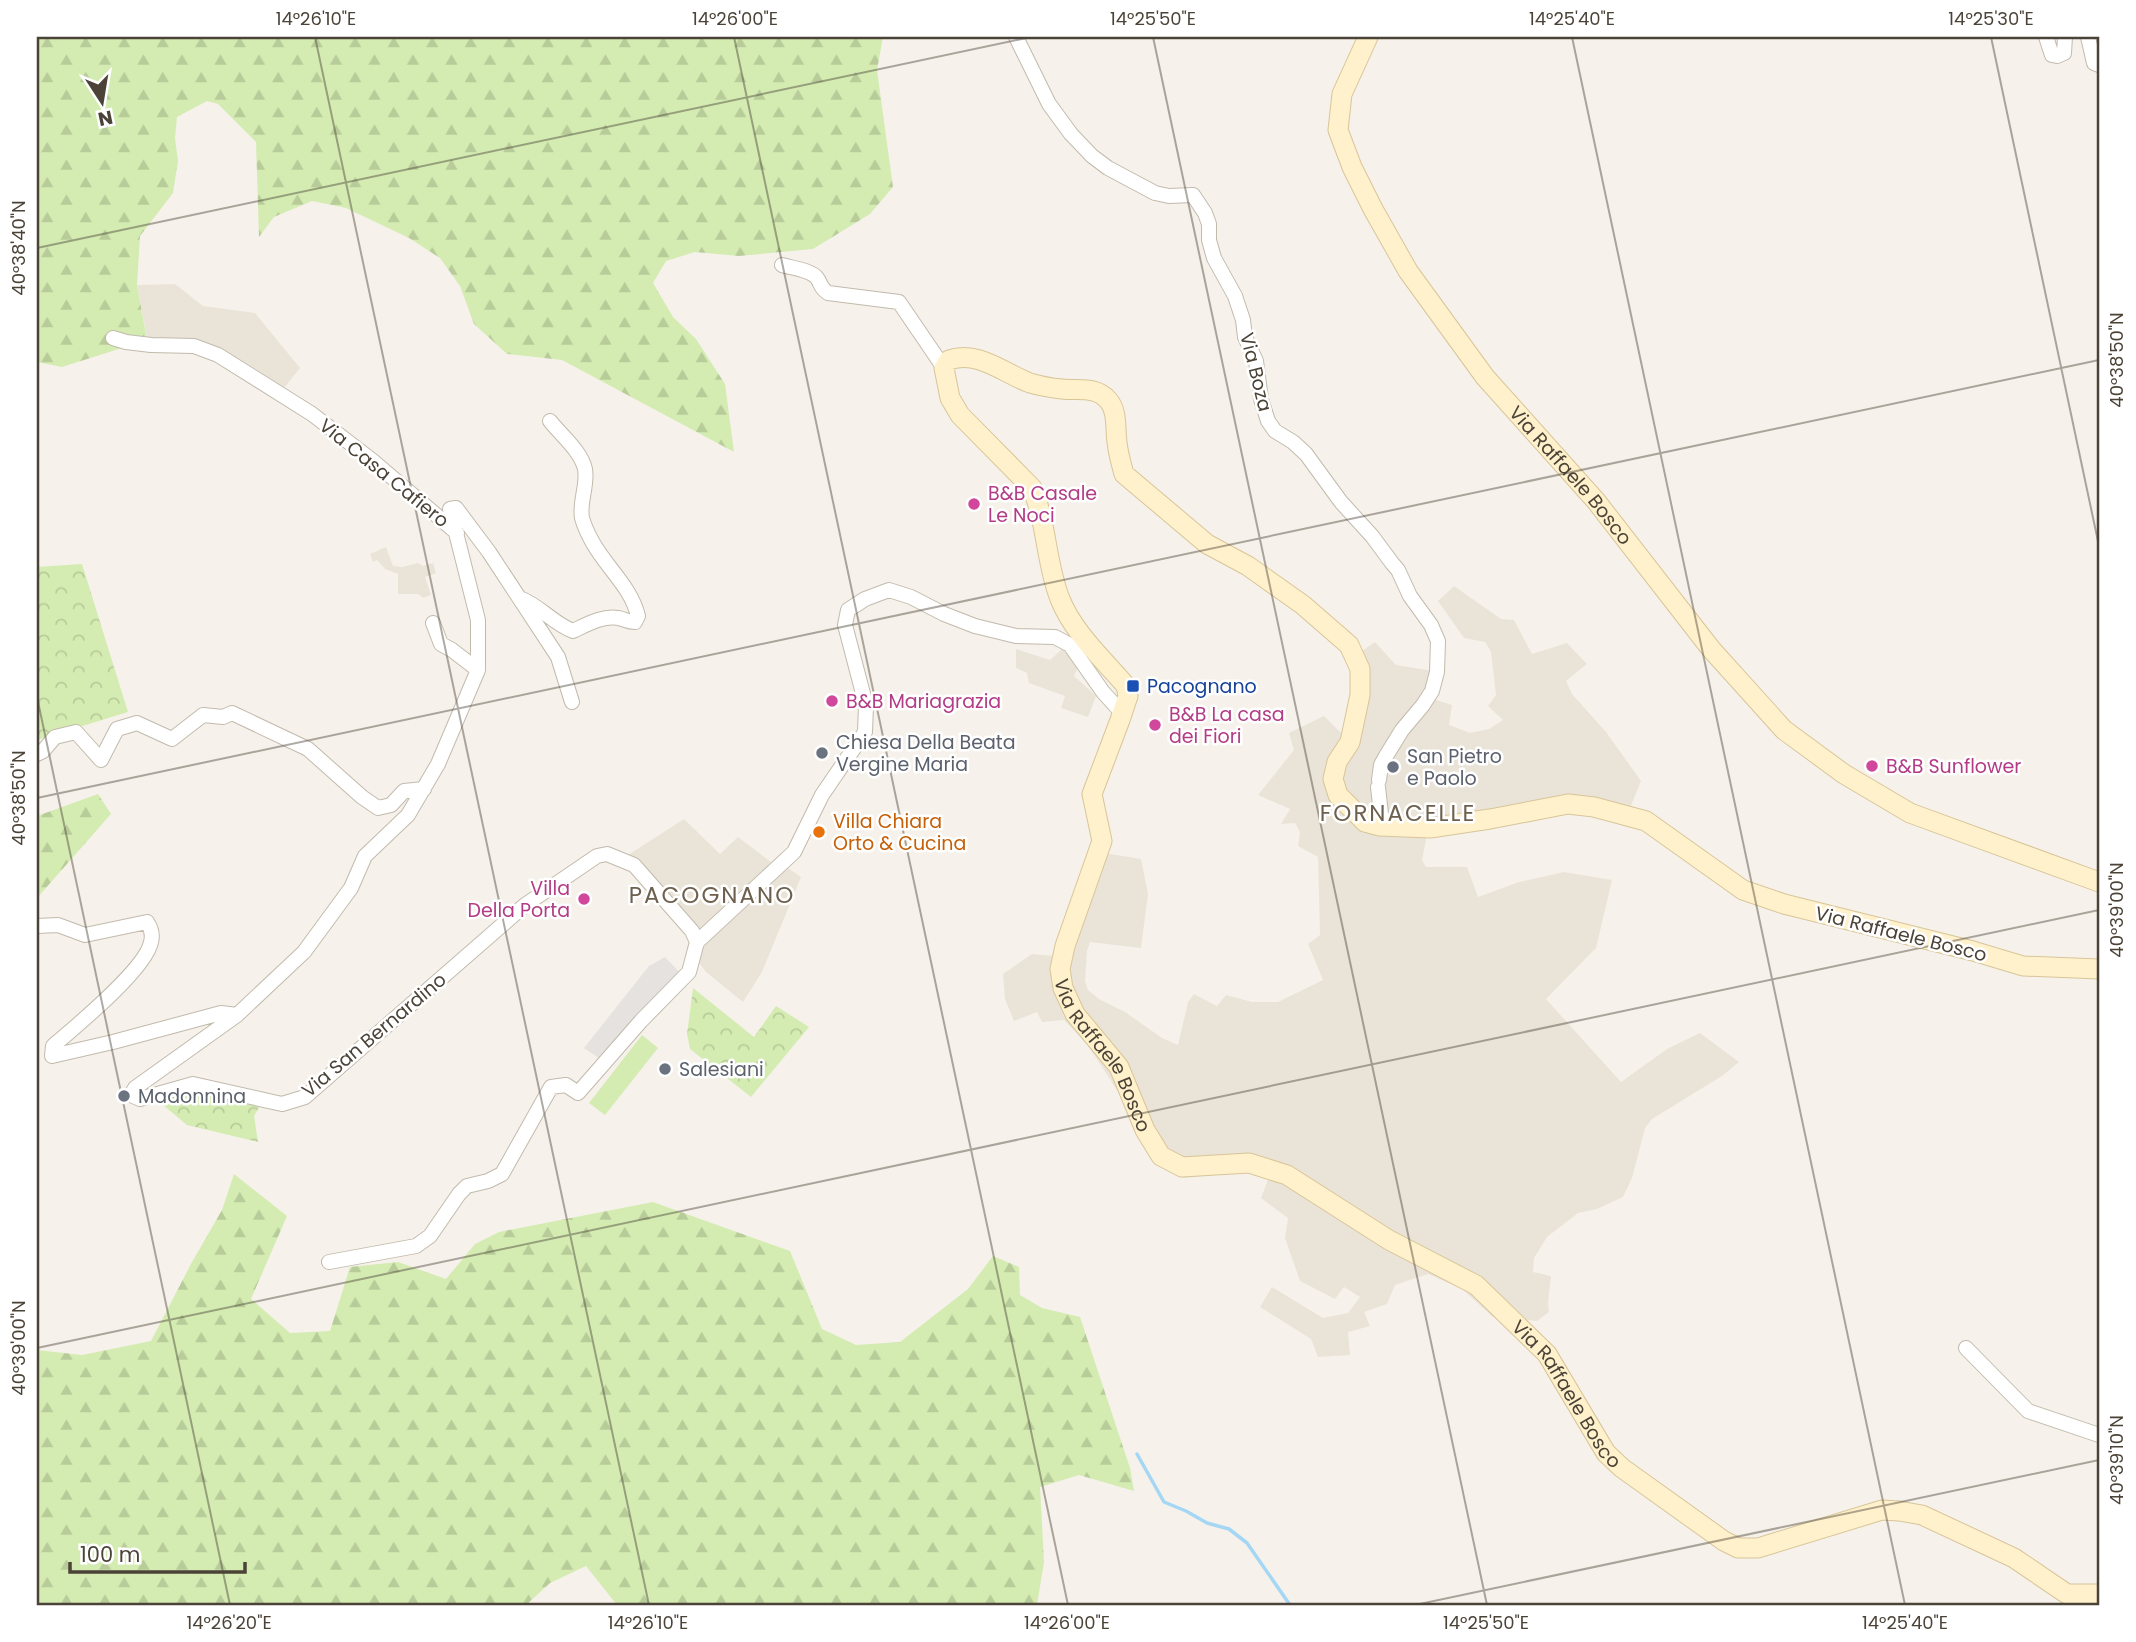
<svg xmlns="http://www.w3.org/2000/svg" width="2136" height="1642" viewBox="0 0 2136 1642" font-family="Poppins,sans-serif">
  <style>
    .residential { fill: #eae4d8 }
    .grass { fill: #d4ecb2 }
    .forest { fill: url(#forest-firs) }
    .park { fill: url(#park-crowns) }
    .parking { fill: #e5e2df }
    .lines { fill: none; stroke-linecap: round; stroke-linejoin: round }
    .stream { stroke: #a5d7f5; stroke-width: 3.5 }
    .street-casing { stroke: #c2baac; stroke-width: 16 }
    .secondary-casing { stroke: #d8c599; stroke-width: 21 }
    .street { stroke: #fff; stroke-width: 14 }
    .secondary { stroke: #fff1cb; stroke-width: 19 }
    .ticks { fill: none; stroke: #4b4338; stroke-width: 2; stroke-opacity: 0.45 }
    .hotel-dot { fill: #d1479c; stroke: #fff; stroke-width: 2.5 }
    .transit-dot { fill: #1a4fb4; stroke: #fff; stroke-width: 2.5 }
    .worship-dot { fill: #6b7280; stroke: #fff; stroke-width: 2.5 }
    .food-dot { fill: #e8710a; stroke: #fff; stroke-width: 2.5 }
    .labels { text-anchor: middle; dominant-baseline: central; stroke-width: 5; stroke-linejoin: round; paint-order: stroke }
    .street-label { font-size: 19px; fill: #4b4338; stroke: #fff }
    .hotel-label { font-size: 19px; fill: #b23c85; stroke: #fff; text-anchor: start }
    .transit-label { font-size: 19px; fill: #164399; stroke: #fff; text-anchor: start }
    .worship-label { font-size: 19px; fill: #5b616d; stroke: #fff; text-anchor: start }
    .food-label { font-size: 19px; fill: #c56008; stroke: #fff; text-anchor: start }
    .quarter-label { font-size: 23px; letter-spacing: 2px; fill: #6e604e; stroke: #fff }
    .neatline { fill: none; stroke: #4b4338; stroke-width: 2.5 }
    .ticks-label { font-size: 18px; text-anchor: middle; fill: #4b4338 }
  </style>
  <defs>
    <pattern id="forest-firs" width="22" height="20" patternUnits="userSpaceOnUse" patternTransform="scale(1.75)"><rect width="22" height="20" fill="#d4ecb2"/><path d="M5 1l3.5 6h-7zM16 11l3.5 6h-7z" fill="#b8cc9a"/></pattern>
    <pattern id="park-crowns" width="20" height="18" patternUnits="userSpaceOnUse" patternTransform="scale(1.75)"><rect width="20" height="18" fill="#d4ecb2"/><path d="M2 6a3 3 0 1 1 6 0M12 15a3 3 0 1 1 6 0" fill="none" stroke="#b8cc9a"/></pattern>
  </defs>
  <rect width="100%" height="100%" fill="#f6f2eb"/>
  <!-- residential -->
  <path class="residential" d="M175,284L203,306L255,313L300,368L276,398L211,356L149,348L137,285Z
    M386,547L393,566L402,567L418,563L423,566L433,563L436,573L425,577L431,595L423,598L418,594H398V574L385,569L377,560L373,562L370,554Z
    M1454,586L1501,619L1514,620L1532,654L1567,643L1587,664L1566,681L1572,694L1606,732L1641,781L1630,808L1560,811L1427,834L1422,860L1426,867H1467L1478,897L1519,882L1564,872L1612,880L1596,948L1546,999L1621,1082L1667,1049L1700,1033L1739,1062L1722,1076L1652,1119L1645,1128L1632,1178L1623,1197L1597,1209L1578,1213L1547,1237L1534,1258L1533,1272L1551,1276L1548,1303L1549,1312L1537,1321L1493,1317L1462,1289L1428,1274L1395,1285L1387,1304L1364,1312L1370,1326L1348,1332L1350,1355L1318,1357L1311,1339L1260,1307L1272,1287L1323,1318L1348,1313L1360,1297L1344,1287L1335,1299L1300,1281L1285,1238L1288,1218L1261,1198L1269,1177L1251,1171L1184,1178L1158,1166L1140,1138L1128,1107L1087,1044L1064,1020L1042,1022L1037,1012L1014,1021L1005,999L1003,974L1032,954L1055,956L1092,851L1141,859L1148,894L1141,948L1090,942L1087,951L1085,981L1088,990L1099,999L1125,1012L1162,1038L1178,1045L1188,1002L1194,994L1217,1006L1226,995L1252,1002H1278L1323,980L1308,944L1320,935L1318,857L1298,846L1300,832L1295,823L1281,824L1290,809L1258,795L1294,750L1289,733L1324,716L1343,735L1351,725L1352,658L1375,642L1396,665L1434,671L1433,699L1452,705L1449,725L1470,733L1489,729L1503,720L1488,706L1496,695L1491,652L1485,642L1464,638L1438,601Z
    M1016,649L1050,660L1062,649L1079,665L1074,676L1096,696L1088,717L1061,708L1065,696L1029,683L1027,673L1016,668Z
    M684,819L720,854L738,837L771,862L720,914L697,933L628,855Z
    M785,866L801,877L762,972L743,1002L706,972L697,960L699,950Z"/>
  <!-- grass -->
  <path class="grass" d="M642,1035L658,1048L605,1115L589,1103Z"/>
  <!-- forest -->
  <path class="forest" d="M37,37H883L877,70L893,187L870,214L813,249L739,256L695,252L666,261L653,283L673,317L696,339L725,384L734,452L562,360L507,354L474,324L460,286L440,258L409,238L346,208L312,201L274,217L259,237L256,142L218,104L207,101L177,117L175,138L178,161L173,193L140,236L137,285L147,340L62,367L37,362Z
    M98,794L111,814L37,898V816Z
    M234,1174L287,1216L251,1299L290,1333L330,1331L350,1267L398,1262L446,1279L475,1244L499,1232L653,1202L790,1251L822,1329L856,1345L900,1342L968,1289L993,1256L1019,1267L1020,1295L1042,1308L1080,1317L1130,1468L1134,1491L1079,1475L1040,1487L1044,1562L1037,1605H617L586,1566L550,1583L526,1605H37V1350L82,1355L151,1341L192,1262L222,1210Z"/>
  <!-- park -->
  <path class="park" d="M82,564L128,712L37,740V567Z
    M693,988L754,1037L776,1006L809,1027L751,1097L690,1049L687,1034Z
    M194,1088L261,1104L254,1116L258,1142L187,1125L157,1100Z"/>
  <!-- parking -->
  <path class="parking" d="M665,957L682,975L600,1059L584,1048L649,966Z"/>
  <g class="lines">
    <!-- stream -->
    <path class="stream" d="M1137,1454L1164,1502L1186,1511L1207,1523L1229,1529L1247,1543L1290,1605"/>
    <!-- street casing -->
    <g class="street-casing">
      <path id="street" d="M1016,37L1049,104L1071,134L1092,156L1108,168L1155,193L1169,196L1193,195L1205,213L1209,224V240L1214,258L1235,296L1243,320L1245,337L1256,361L1261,399L1268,421L1275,431L1293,442L1306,454L1341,502L1372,536L1392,563L1398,570L1410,596L1431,625L1438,641L1437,672L1432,691L1423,705L1402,730L1386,756L1381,765L1379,780
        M2046,37L2052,55L2057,56L2064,53L2065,37
        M2088,37L2094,63L2099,65
        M782,265C792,268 811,270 817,278C822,285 820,288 828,293L899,302L944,368
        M113,338L126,342L151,345L194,346L218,355L312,414L373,461L457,533
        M522,599C541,607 554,624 573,631C586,625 603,615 618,618C625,619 627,622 635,622L638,616C631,587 607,568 593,543C589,536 584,525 582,518C579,502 588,485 585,469C581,451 561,435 550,421
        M433,623L441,644L452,650L478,670
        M572,702L558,657L489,552L456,508L450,509L478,620V670L438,764L408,815L365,856L351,888L304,952L237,1015L135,1088L132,1093L133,1096L140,1099L193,1084L282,1104L305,1097L525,905L597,856L607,854L634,865L692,931L697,942
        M37,754L43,751L55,737L76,732L101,760L117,729L137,723L172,739L203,715L223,717L232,713L308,749L362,797L378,808L391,805L404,791L424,789
        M1378,787L1382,823L1380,826
        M37,926L58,925L85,935L147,922C151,928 153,935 151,942C146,969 75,1027 53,1046L52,1056L113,1042L221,1013L237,1015
        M329,1262L416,1246L430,1236L459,1194L467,1186L488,1181L502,1174L551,1087L566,1085L578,1093L641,1021L689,972L697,942L794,852L822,795L865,732L866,705L845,625L848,610L865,599L889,590L911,597L944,614L975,626L1016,636L1055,637L1070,645L1103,692L1122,713
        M1966,1348L2028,1411L2099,1435"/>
    </g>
    <!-- secondary casing -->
    <g class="secondary-casing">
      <g id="secondary">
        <path id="s1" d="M1368,37L1342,94L1338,130L1352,167L1373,209L1408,271L1485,377L1596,501L1711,649L1784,730L1844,774L1910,813L2099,882"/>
        <path id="s2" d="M2099,969L2023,966L1973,951L1784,904L1743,890L1646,821L1594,807L1568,804L1490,819L1430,828L1380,826L1365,822L1338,795L1333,779L1337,762L1350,742L1360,695V669L1349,645L1303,605L1248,566L1207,544L1124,474C1121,463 1118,453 1117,442C1115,429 1118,411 1108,400C1096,386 1079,391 1062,389C1052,388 1040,386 1030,383C1003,373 979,350 949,360L944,368L950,398L960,415L1032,488C1047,523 1046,564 1060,599C1073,632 1103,659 1126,686L1128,696L1120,720L1092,794L1102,841L1065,946L1060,969L1063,988L1075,1014L1119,1067L1145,1130L1161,1156L1182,1167L1249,1163L1287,1175L1389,1240L1476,1285L1547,1354L1606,1453L1622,1468L1724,1541L1738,1548H1758L1882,1510L1899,1511L1922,1515L2014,1558L2067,1594H2099"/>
      </g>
    </g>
    <!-- street -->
    <use href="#street" class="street"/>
    <!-- secondary -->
    <use href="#secondary" class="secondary"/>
  </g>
  <!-- ticks -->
  <path class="ticks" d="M315,37L649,1605M734,37L1068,1605M1153,37L1487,1605M1572,37L1905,1605M1991,37L2099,546M37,248L1031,37M37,697L230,1605M37,798L2099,360M37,1348L2099,910M1415,1605L2099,1460"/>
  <!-- markers -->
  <g class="hotel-dot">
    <circle cx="974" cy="504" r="7"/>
    <circle cx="832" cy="701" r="7"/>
    <circle cx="1155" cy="725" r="7"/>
    <circle cx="1872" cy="766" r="7"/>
    <circle cx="584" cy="899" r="7"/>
  </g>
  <rect class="transit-dot" x="1126" y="679" width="14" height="14" rx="3.5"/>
  <g class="worship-dot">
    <circle cx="822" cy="753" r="7"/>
    <circle cx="1393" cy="767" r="7"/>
    <circle cx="665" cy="1069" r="7"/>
    <circle cx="124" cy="1096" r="7"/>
  </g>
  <circle class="food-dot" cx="819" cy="832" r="7"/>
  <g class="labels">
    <!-- street labels -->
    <g class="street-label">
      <text transform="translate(1256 372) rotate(76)">Via Boza</text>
      <text transform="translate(384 473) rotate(39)">Via Casa Cafiero</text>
      <text stroke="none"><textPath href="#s1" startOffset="518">Via Raffaele Bosco</textPath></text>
      <text transform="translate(1901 934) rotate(14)">Via Raffaele Bosco</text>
      <text transform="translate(374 1035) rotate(-40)">Via San Bernardino</text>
      <text stroke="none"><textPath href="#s2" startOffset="2278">Via Raffaele Bosco</textPath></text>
      <text stroke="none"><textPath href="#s2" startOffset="2888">Via Raffaele Bosco</textPath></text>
    </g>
    <!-- hotel labels -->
    <g class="hotel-label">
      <text x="988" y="493">B&amp;B Casale<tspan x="988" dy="22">Le Noci</tspan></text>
      <text x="846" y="701">B&amp;B Mariagrazia</text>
      <text x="1169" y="714">B&amp;B La casa<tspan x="1169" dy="22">dei Fiori</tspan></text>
      <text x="1886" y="766">B&amp;B Sunflower</text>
      <text x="570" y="888" text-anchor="end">Villa<tspan x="570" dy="22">Della Porta</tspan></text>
    </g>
    <!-- transit labels -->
    <g class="transit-label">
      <text x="1147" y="686">Pacognano</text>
    </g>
    <!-- worship labels -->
    <g class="worship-label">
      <text x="836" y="742">Chiesa Della Beata<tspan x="836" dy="22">Vergine Maria</tspan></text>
      <text x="1407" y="756">San Pietro<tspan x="1407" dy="22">e Paolo</tspan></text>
      <text x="679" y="1069">Salesiani</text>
      <text x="138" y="1096">Madonnina</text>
    </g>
    <!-- food labels -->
    <g class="food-label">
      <text x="833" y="821">Villa Chiara<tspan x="833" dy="22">Orto &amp; Cucina</tspan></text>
    </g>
    <!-- quarter labels -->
    <g class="quarter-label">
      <text x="1398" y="813">FORNACELLE</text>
      <text x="712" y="895">PACOGNANO</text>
    </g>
  </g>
  <!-- border -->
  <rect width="2136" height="1642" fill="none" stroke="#ffffff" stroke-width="77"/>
  <!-- north arrow -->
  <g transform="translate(102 102) rotate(168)" stroke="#ffffff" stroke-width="5" paint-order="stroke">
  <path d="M0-5L12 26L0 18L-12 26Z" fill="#4b4338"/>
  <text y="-10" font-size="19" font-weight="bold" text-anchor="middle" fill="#4b4338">N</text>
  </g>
  <!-- scale -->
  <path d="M70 1562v10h175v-10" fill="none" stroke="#4b4338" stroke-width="3.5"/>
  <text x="80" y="1562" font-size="21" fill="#4b4338" stroke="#ffffff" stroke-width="5" paint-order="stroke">100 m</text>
  <rect x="38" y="38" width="2060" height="1566" class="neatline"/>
  <g class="ticks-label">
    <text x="316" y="25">14°26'10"E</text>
    <text x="735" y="25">14°26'00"E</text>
    <text x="1153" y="25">14°25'50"E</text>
    <text x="1572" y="25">14°25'40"E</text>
    <text x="1991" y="25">14°25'30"E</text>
    <text transform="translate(19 248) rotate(-90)" y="6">40°38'40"N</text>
    <text transform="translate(2117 360) rotate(-90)" y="6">40°38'50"N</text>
    <text transform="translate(19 798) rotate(-90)" y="6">40°38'50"N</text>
    <text transform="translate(2117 910) rotate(-90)" y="6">40°39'00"N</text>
    <text transform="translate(19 1348) rotate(-90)" y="6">40°39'00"N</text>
    <text transform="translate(2117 1460) rotate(-90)" y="6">40°39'10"N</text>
    <text x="229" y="1629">14°26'20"E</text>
    <text x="648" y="1629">14°26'10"E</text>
    <text x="1067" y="1629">14°26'00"E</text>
    <text x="1486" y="1629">14°25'50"E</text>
    <text x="1905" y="1629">14°25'40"E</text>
  </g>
</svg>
